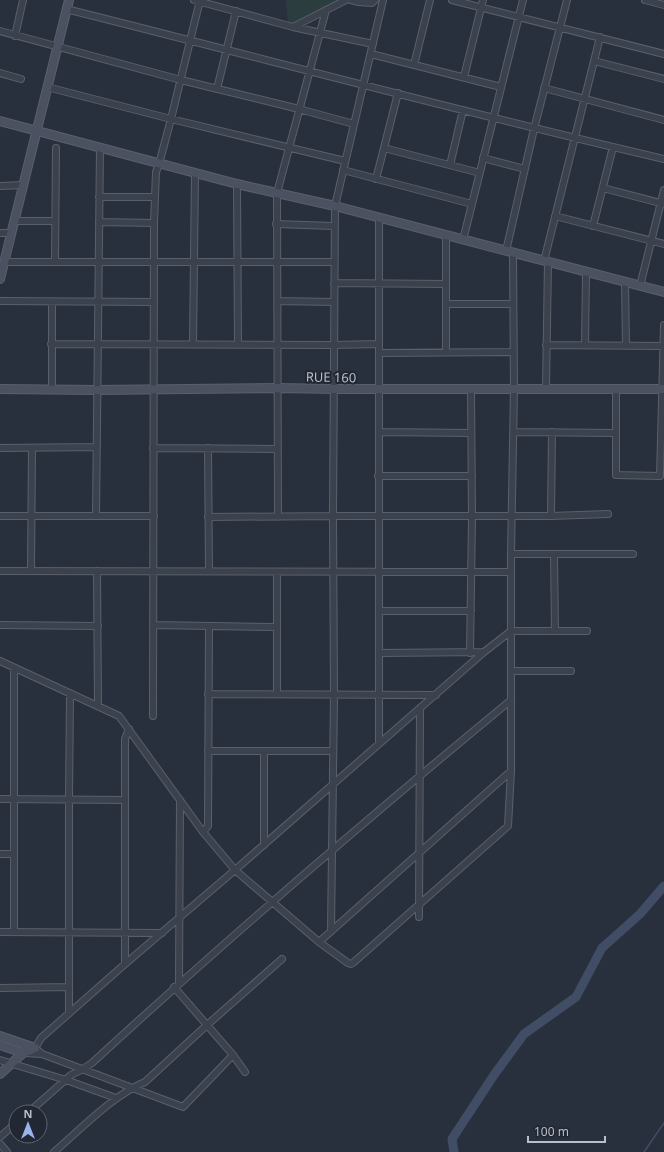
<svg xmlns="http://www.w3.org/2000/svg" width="664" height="1152" viewBox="0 0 664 1152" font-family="'Noto Sans',sans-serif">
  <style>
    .green { fill: #2c3d3f }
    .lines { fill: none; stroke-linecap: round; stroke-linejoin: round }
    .stream { stroke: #414d64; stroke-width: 1.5 }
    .river { stroke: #414d64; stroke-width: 9 }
    .street-casing { stroke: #5a606b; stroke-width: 8 }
    .secondary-casing { stroke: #5a606b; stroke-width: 10 }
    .street { stroke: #3c424d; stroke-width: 6 }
    .secondary { stroke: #4b5160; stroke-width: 8 }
    .labels { text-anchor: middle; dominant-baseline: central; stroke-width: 4; stroke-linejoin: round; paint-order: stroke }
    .street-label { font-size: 13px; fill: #b9bec8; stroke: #212733 }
  </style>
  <rect width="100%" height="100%" fill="#29303d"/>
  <!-- green -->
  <path class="green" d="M286,0H339L292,25L288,23Z"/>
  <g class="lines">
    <!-- stream -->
    <path class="stream" d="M644,1152L664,1123"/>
    <!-- river -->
    <path class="river" d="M454,1152L452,1139L494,1075L524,1034L576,997L602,948L640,914L664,886"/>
    <!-- street casing -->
    <g class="street-casing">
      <path id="street" d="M194,0L293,27L373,44
        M351,0L359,2L372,3L375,0
        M452,0L664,54
        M645,0L664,5
        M66,9C266,59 464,113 664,159
        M293,27L346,0
        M0,31L181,80L295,108L354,124
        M15,36L23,0
        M371,54L501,87
        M594,61L664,79
        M414,65L430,0
        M0,73L21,79
        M464,77L483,0
        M47,87L171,119L345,161
        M544,88L664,120
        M217,89L236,11
        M384,148L480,173
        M483,158L525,169
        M450,165L463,110
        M343,170L472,204
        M376,179L398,93
        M237,184L238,345
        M0,186L23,185
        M603,188L664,204
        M99,197H155
        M555,216L664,244
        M379,217V744
        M14,221H55
        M99,222L154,223
        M276,224L334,226
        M593,226L613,147
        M0,233H11
        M446,235V352
        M463,240L523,0
        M506,251L534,129L567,0
        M544,261L600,37
        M4,262H334
        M55,262L56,148
        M625,282L626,346
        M334,283L446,284
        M640,286L664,190
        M0,301L154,302
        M278,301L334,302
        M52,302V389
        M446,304H513
        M51,344L334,345L379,344
        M193,344L195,173
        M546,345L663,346
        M585,346L586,272
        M379,353L513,352
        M546,388L548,262
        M616,388V475L660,476L664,325
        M379,432L471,433
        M514,432L616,433
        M0,448L97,447
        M153,448L277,449
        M208,448L209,571
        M378,476H472
        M96,515L100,148
        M0,516H154
        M551,516L552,432
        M208,517L333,516H551L608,514
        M278,517L277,193L326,10
        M511,554H633
        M554,554L555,631
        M0,571L511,572
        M31,571L32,448
        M97,571L98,706
        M277,572V694
        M379,611H471
        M0,625L98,626
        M154,625L277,627
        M379,653L484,652
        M470,653L472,516L471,389
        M0,661L119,716L203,832L235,870L319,942L348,963L351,964L354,962L508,826L511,771V554L514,388L513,253
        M14,668V932
        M511,671H571
        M208,694L436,695
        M153,716L154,223L156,172L159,164L171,119L200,0
        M208,751H333
        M0,799L125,800
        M203,832L208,826L209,626
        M264,845V751
        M0,854H14
        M419,917L420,708
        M331,931L334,695L333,516L335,206L383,0
        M0,932L162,933
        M319,942L511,771
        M125,964V739L129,729
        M179,983L180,800
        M174,987L233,1055L245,1072
        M0,988L69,987
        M69,1012V799L70,693
        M25,1053L42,1054L183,1107L233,1055
        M42,1054L35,1048L41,1038L125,964L235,870L484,652L511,631H587
        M0,1060L66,1080L116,1098
        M29,1112L71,1075L83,1069L92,1063C228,938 368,818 511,700
        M0,1137L16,1123
        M0,1144L7,1152
        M54,1152C81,1129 113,1095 145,1082L207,1025L282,959"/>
    </g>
    <!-- secondary casing -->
    <g class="secondary-casing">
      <path id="secondary" d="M0,121L237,184L335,206L664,292
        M0,279L69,0
        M0,389L97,390L278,388L335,389H663
        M0,1036L35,1048
        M0,1045L23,1053
        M0,1074L23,1053L35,1048"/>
    </g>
    <!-- street -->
    <use href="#street" class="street"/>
    <!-- secondary -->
    <use href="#secondary" class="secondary"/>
  </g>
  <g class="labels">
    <!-- street labels -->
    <g class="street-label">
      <text transform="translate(331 377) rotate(1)">RUE 160</text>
    </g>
  </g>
  <!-- north arrow -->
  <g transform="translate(28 1124)"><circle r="19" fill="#212733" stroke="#5e636f"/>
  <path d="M0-3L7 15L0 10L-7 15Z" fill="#9ab4eb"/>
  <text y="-6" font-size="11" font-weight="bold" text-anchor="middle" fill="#b9bec8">N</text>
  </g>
  <!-- scale -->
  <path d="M528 1136v6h77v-6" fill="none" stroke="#b9bec8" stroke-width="2"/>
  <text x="534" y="1136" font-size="12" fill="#b9bec8" stroke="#212733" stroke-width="3" paint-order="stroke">100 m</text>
</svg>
